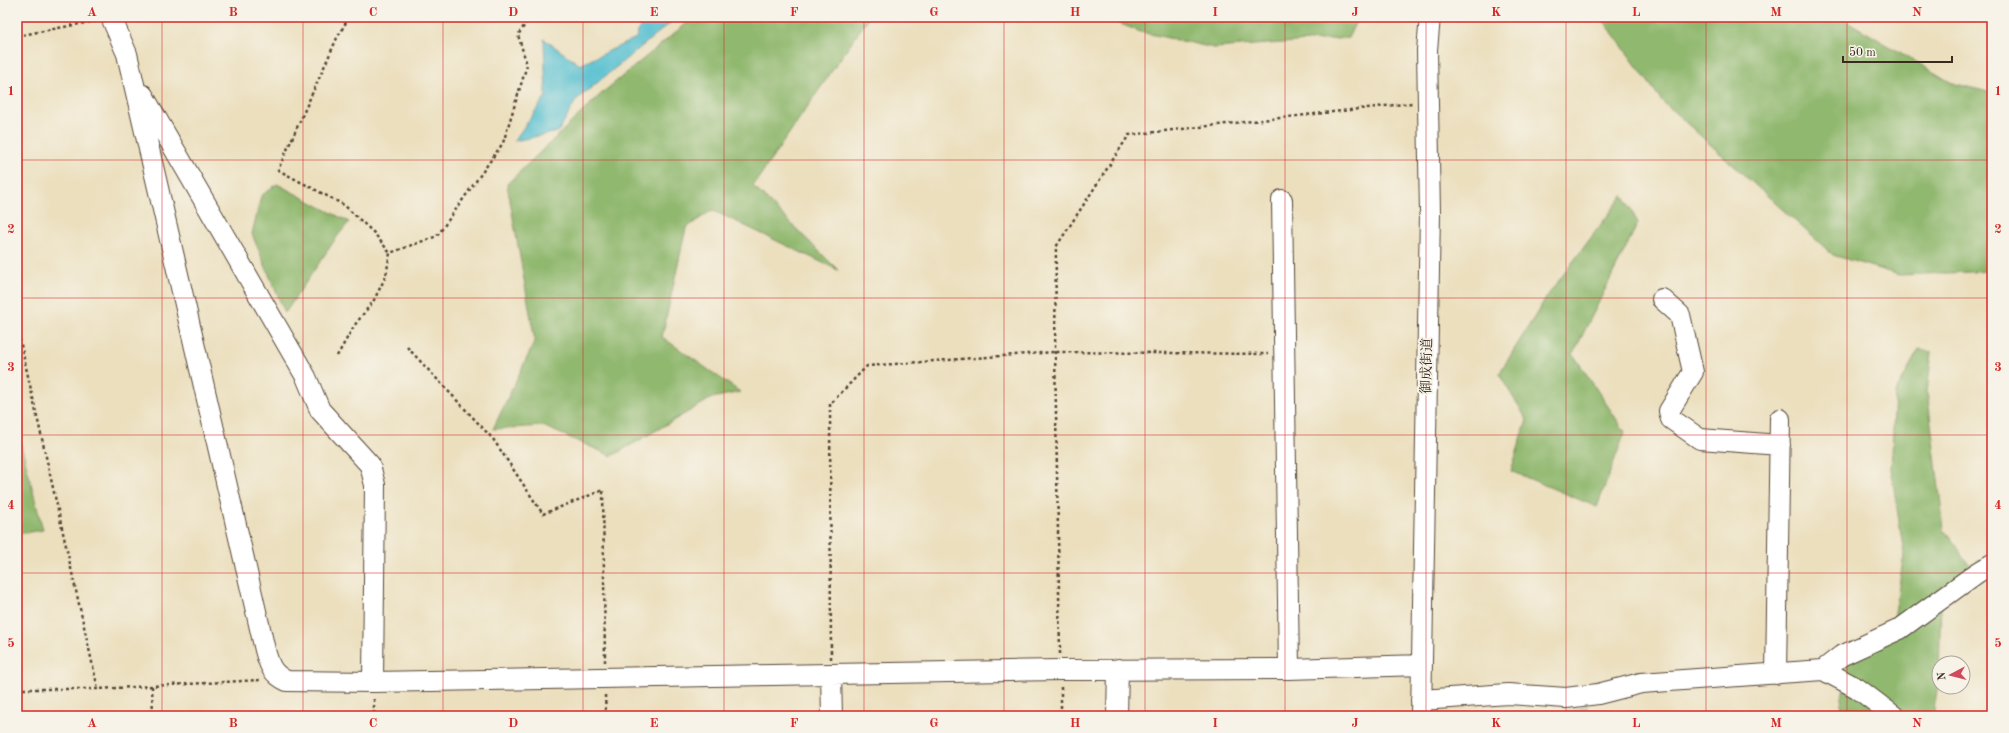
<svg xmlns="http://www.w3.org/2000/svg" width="2009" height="733" viewBox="0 0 2009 733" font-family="'Old Standard TT','Noto Serif JP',serif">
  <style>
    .forest { fill: #90b86e; stroke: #667146 }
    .water { fill: #54bfd0; stroke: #487477 }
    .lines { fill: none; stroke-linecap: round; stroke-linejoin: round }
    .minor-casing { stroke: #554536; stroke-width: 22 }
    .path { stroke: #554536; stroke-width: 2.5; stroke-dasharray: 3 3; stroke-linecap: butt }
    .minor { stroke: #fff; stroke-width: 20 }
    .grid { fill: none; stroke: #d62828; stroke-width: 1; stroke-opacity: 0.55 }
    .labels { text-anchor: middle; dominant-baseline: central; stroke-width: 4; stroke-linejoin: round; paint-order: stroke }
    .street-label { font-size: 14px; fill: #3b2a1e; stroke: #f7f3e8 }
    .neatline { fill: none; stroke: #d62828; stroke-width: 1.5 }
    .grid-label { font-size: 13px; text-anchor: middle; font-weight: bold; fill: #d62828 }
  </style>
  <rect width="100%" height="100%" fill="#f7f3e8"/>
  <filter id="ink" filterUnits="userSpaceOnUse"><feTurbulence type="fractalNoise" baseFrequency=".025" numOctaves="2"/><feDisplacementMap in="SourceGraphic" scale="8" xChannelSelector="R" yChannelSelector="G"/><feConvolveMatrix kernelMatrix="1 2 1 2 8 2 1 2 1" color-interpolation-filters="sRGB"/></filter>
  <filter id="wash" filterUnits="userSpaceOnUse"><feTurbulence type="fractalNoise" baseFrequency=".012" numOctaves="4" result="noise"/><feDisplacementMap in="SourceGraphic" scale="16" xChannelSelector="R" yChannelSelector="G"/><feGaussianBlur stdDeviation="0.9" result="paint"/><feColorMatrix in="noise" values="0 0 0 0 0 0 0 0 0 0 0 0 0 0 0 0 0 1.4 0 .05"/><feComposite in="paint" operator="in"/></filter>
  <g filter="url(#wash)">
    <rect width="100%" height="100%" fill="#ebdfbe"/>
    <!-- forest -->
    <path class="forest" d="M694,17H869L753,186L838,270L712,210L686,228L662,337L740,392L712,398L612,456L543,426L493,429L535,341L507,184L601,94Z
      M1103,17H1358L1348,38L1214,48L1141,32Z
      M1601,17H1840L1952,83L1992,93V271L1899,275L1833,255L1662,101Z
      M277,184L349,222L336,238L285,313L252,234L261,196Z
      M1623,195L1638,223L1573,354L1625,432L1597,507L1511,471L1527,420L1499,374L1548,295Z
      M1919,349L1932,352L1927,391L1944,529L1972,568L1941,592L1939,678L1933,716H1839L1848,661L1878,646L1894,619L1904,554L1891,469L1895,394Z
      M17,429L43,530L17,534Z
      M1587,706L1590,716H1560L1559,713Z"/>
    <!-- water -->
    <path class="water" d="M643,17H674L669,24L576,100L558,132L514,141L546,96L544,39L580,65L636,38Z"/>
  </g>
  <g filter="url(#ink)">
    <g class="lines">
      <!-- minor casing -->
      <g class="minor-casing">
        <path id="minor" d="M111,17L127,54L265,650C269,665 272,674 287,681L373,682L1060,670L1289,669L1421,665
          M143,95L306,377L320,410L370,465L375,485L373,682
          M1282,200L1289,669
          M1662,299L1680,315L1693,372L1669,411L1671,419L1700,439L1780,445
          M1823,670L1841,656L1900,629L1977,573L1992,564
          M1776,674L1780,419
          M831,675L832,716
          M1421,700L1508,694L1566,698L1598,694L1641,683L1823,670L1857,688L1894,716
          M1117,716L1118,669
          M1421,716L1430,213L1427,50L1430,17"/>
      </g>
      <!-- path -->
      <path class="path" d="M349,17L337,38L278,170L344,205L374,233L390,253
        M17,36L95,21
        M17,327L98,689
        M407,347L493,439L543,514L603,490L605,662
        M337,356L354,326L374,300L386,276L390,253L437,236L503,143L527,65L518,35L530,17
        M1060,654L1055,352L1056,247L1129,135L1412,103
        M831,659L830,404L867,366L1055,352L1268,354
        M152,686L153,716
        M1061,687V716
        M17,689H98L260,680
        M605,695L606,716
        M374,699V716"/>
      <!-- minor -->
      <use href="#minor" class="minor"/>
    </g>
  </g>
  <!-- grid -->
  <path class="grid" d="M162,17V716M303,17V716M443,17V716M583,17V716M724,17V716M864,17V716M1004,17V716M1145,17V716M1285,17V716M1426,17V716M1566,17V716M1706,17V716M1847,17V716M17,160H1992M17,298H1992M17,435H1992M17,573H1992"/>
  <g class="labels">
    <!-- street labels -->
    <g class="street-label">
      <text transform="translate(1427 366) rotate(-89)">御成街道</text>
    </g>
  </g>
  <!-- margin -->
  <rect width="2009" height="733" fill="none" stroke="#f7f3e8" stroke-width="44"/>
  <!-- north arrow -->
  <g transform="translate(1951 675) rotate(263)"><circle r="19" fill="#f7f3e8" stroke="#aca397"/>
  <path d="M0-3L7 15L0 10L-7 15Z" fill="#d1495b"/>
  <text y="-6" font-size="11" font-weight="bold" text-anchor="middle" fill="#3b2a1e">N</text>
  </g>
  <!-- scale -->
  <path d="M1843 56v6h109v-6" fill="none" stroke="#3b2a1e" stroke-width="2"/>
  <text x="1849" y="56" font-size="12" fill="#3b2a1e" stroke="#f7f3e8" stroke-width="3" paint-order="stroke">50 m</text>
  <rect x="22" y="22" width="1965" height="689" class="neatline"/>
  <g class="grid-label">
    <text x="92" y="16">A</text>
    <text x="233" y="16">B</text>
    <text x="373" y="16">C</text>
    <text x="513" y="16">D</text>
    <text x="654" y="16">E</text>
    <text x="794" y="16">F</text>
    <text x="934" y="16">G</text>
    <text x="1075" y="16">H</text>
    <text x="1215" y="16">I</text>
    <text x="1355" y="16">J</text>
    <text x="1496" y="16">K</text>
    <text x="1636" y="16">L</text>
    <text x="1776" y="16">M</text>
    <text x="1917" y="16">N</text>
    <text x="11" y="95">1</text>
    <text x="1998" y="95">1</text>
    <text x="11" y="233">2</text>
    <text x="1998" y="233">2</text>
    <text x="11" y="371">3</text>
    <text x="1998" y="371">3</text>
    <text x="11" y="509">4</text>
    <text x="1998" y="509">4</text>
    <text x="11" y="647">5</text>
    <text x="1998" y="647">5</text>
    <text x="92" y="727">A</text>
    <text x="233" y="727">B</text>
    <text x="373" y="727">C</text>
    <text x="513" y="727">D</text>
    <text x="654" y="727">E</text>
    <text x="794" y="727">F</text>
    <text x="934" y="727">G</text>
    <text x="1075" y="727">H</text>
    <text x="1215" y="727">I</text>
    <text x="1355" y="727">J</text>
    <text x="1496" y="727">K</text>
    <text x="1636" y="727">L</text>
    <text x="1776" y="727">M</text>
    <text x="1917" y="727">N</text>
  </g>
</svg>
